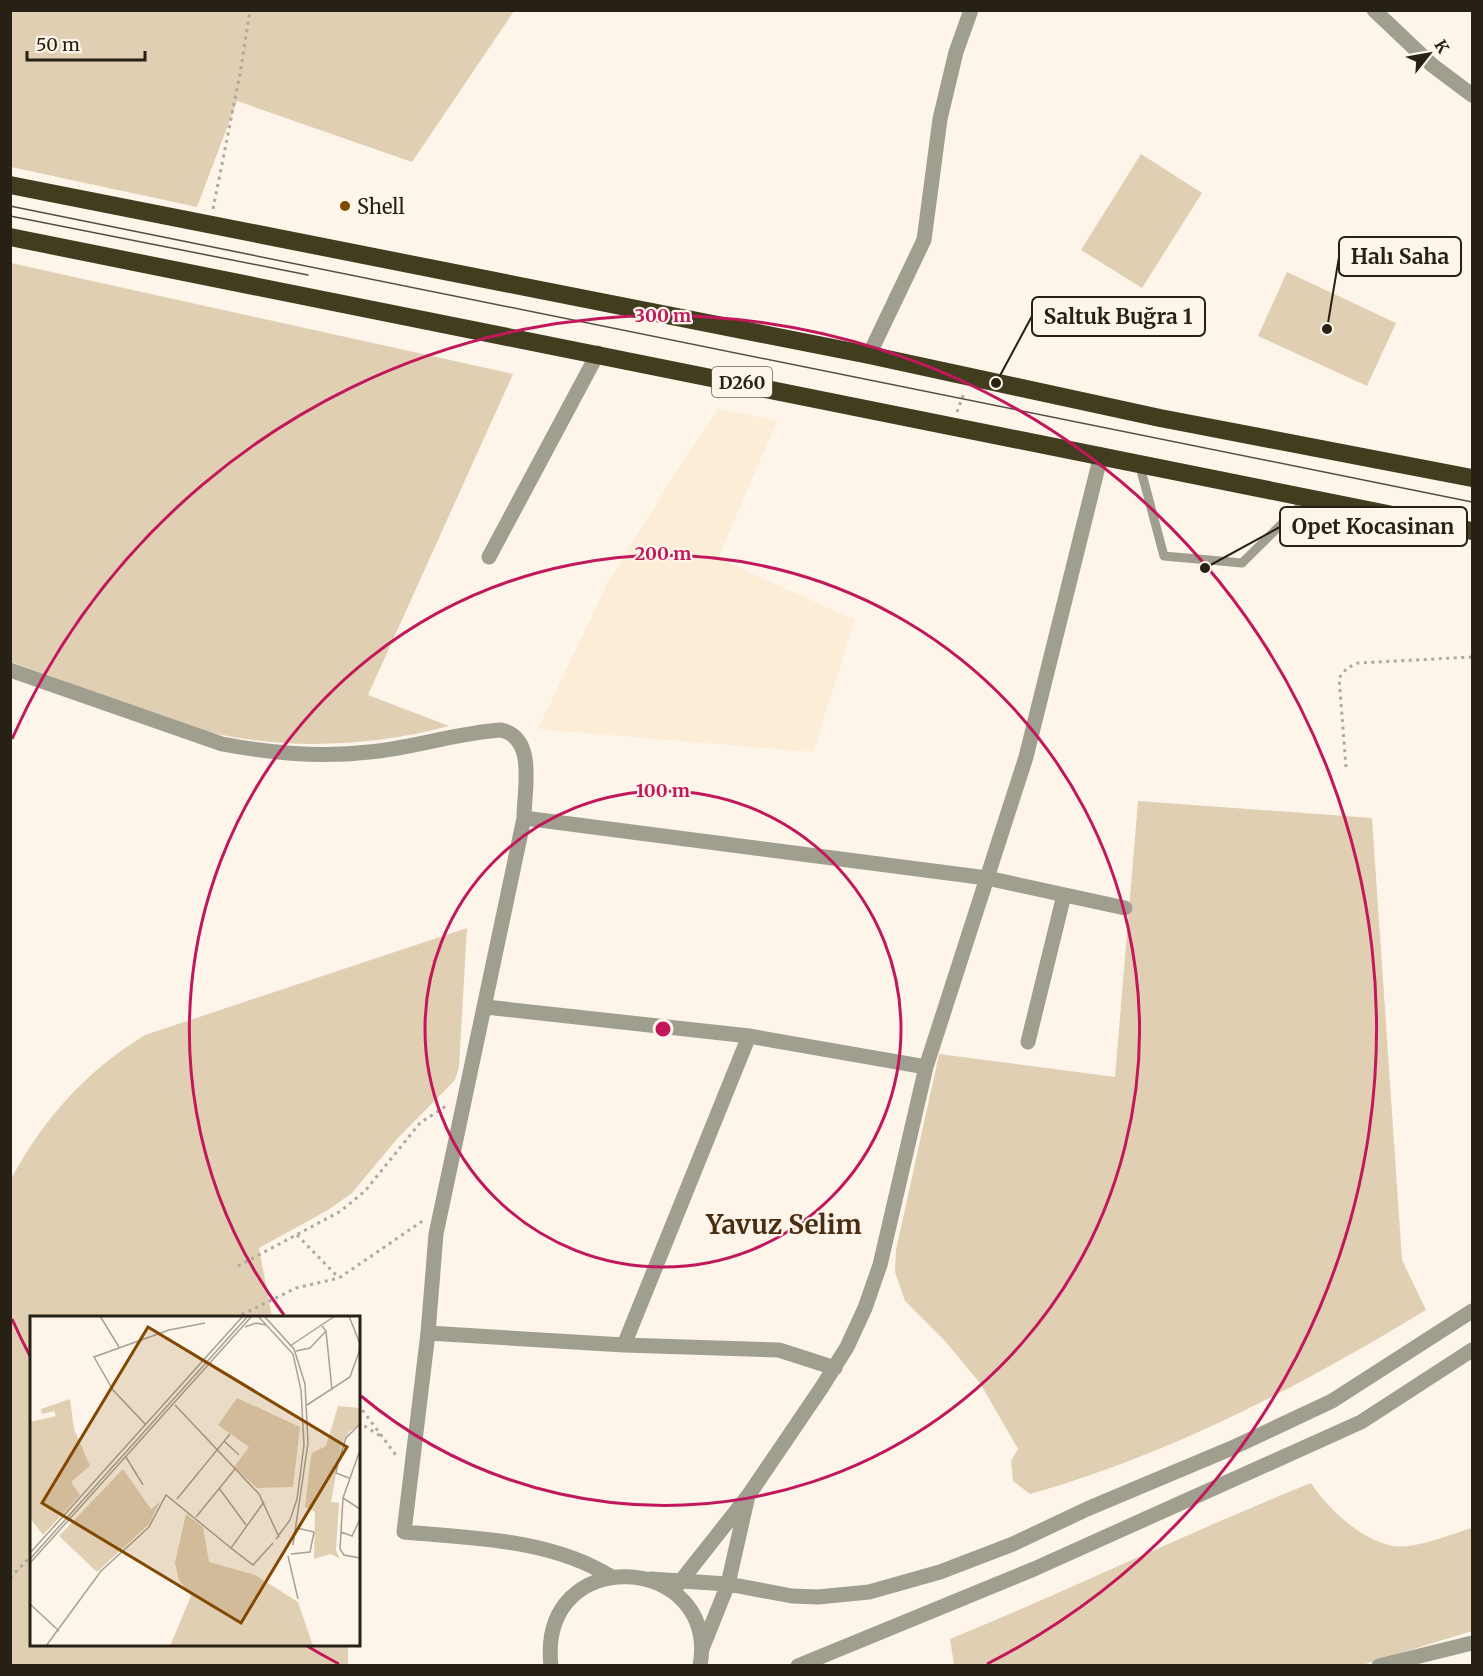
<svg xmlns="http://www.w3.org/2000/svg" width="1483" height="1676" viewBox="0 0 1483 1676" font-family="Merriweather,serif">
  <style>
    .built { fill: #fcedd7 }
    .green { fill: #e1cfb3 }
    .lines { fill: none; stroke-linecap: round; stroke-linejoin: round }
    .path { stroke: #afa89c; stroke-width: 3; stroke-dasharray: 3 4.5; stroke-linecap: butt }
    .lane { stroke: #a09e8f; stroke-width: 9 }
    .street { stroke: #a09e8f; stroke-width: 15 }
    .highway { stroke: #423d1f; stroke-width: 18 }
    .tram { stroke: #554d42; stroke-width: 1.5 }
    .ring { fill: none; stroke: #c2185b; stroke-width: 3 }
    .poi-dot { fill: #824700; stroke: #fdf5e9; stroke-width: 2 }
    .labels { text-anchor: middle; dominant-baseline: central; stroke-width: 4.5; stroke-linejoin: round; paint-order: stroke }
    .shield { fill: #fdf5e9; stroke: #676055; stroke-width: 1.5 }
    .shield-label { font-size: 18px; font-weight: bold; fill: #272015 }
    .poi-label { font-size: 20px; fill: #272015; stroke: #fdf5e9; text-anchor: start }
    .district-label { font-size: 26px; font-weight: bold; fill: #4a2c11; stroke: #fdf5e9 }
    .inset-road { fill: none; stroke: #a7a094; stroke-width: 1.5 }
    .view { fill: #824700; fill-opacity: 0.15; stroke: #824700; stroke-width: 3 }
    .inset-edge { fill: none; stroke: #272015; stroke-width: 3 }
    .centre { fill: #c2185b; stroke: #fdf5e9; stroke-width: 3 }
    .ring-label { font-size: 18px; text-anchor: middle; font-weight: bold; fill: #c2185b; stroke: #fdf5e9; stroke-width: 4.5; stroke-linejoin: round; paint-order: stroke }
    .leader { fill: none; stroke: #272015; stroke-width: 2 }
    .callout-dot { fill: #272015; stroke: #fdf5e9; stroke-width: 2 }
    .callout { fill: #fdf5e9; stroke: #272015; stroke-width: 2 }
    .callout-label { font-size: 21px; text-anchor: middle; font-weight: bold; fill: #272015 }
  </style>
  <rect width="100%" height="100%" fill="#fdf5e9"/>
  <!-- built -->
  <path class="built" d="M719,409L777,421L718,558L855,620L813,752L538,729L608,582L681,464Z"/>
  <!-- green -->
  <path class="green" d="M11,10H514V11L412,162L237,101L197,207L11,167Z
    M1141,154L1202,193L1142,288L1081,250Z
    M11,263L513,374L368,695L449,726C365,749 266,751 182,725C124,707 68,681 11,662Z
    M1287,272L1396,323L1367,386L1258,336Z
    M1138,801L1372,818L1402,1260L1426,1310C1301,1386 1171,1454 1030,1494L1013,1481L1011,1461L1018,1449L980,1383L945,1341L905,1301L895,1272L896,1250L939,1054L1115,1077Z
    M467,928L459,1067L455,1080L397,1139L352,1193L328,1210L259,1248L272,1317L32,1318V1644L348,1645V1665H11L10,1181C43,1119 86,1071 145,1035Z
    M1311,1483C1329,1511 1373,1552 1409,1546C1430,1543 1452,1534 1472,1528V1631L1362,1665H954L950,1639C1072,1589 1189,1532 1311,1483Z"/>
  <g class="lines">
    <!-- path -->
    <path class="path" d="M213,209L240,74L250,10
      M957,412L964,393
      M1346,767L1339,678L1347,668L1358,663L1472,657
      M297,1235L339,1278
      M238,1266L341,1211L365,1191L420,1123L449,1104
      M235,1318L296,1288L339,1278L424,1220
      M358,1404L398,1458
      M358,1422L382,1437
      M10,1578L32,1555"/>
    <!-- lane -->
    <path class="lane" d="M1139,463L1164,556L1242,563L1308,498"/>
    <!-- street -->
    <path class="street" d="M1374,10L1432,65L1472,95
      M869,355L924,240L940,119L956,52L971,10
      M489,557L598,353
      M10,670L222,744C270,753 320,758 369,752C413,748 456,733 501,730C537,738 524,790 524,818L436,1234L428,1333
      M524,818L987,878L1125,908
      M486,1007L749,1036L926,1067
      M1028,1042L1064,895
      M624,1345L749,1036
      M610,1576C550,1539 473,1538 404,1532L428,1333L624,1345L779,1350L835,1368
      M650,1579L728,1584L792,1596L818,1597L869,1592L940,1572L1013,1544L1087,1509L1232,1448L1332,1401L1472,1311
      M673,1591L748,1496L822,1387L847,1347L865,1308L880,1265L926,1067L1026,757L1101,455
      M702,1649L728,1584L747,1500
      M551,1666C537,1541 720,1553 700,1666
      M798,1666L1034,1569L1361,1422L1472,1350
      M1379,1666L1472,1643"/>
    <!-- highway -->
    <path class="highway" d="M10,185L869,355L1160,418L1472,478
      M10,237L1472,531"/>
    <!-- tram -->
    <path class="tram" d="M10,206L1472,502
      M10,216L308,275"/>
  </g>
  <!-- distance rings -->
  <g class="ring">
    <circle cx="663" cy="1029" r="238"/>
    <path d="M284 1315A475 475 0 1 1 361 1396"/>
    <path d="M339 1664A713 713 0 0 1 307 1646M31 1358A713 713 0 0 1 12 1319M12 739A713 713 0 1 1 987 1664"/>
  </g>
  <!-- markers -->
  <circle class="poi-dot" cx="345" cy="206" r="6"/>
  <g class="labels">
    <!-- shield labels -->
    <rect class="shield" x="712" y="367" width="60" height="30" rx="4.5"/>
    <g class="shield-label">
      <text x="742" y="382">D260</text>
    </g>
    <!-- poi labels -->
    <g class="poi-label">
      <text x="357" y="206">Shell</text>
    </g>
    <!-- district labels -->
    <g class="district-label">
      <text x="784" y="1224">Yavuz Selim</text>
    </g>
  </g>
  <!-- overview -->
  <g transform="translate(30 1316)">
    <rect width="330" height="330" fill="#fdf5e9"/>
    <path d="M207,82L270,111L263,171L227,172L204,151L219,131L188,109ZM40,83L44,113L60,150L41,166L50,179L13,219L0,202V106L26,100L24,95L12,98L11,93ZM308,90L330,92V108L319,116L311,130L301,186L309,187L306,234L310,243L301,238L284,243L285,196L275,191L280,148L282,137L296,130ZM93,153L121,193L130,186L119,208L67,256L29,220ZM156,198L173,211L179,246L225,259L268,286L283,330H140L161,280L149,264L145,247Z" fill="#e1cfb3"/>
    <path class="inset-road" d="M70,0L89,31M228,0L263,38L271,74L274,129L267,183L260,204L246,223M234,0L264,33L275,68L278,127L263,229M319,0L330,28M292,10L296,15L302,74M215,11L226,7L236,9M260,30L305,0M266,35L280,32L296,15M145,89L229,178L249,221M277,89L320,61L330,33M116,109L83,74L64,41L139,14L175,7M194,125L209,139M330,134L313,182L310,233L314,239L330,242M96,141L113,169M319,162L306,157L308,147L316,122L330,108M189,172L216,209M313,182L330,193M147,183L200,118M234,186L201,232L223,249L243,227M166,201L205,153M311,216L322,220L330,203M0,237L213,0M261,238L280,236L284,216L267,212M258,240L268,283M0,243L218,0M0,247L222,0M0,288L29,315M16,330L71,255L119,211L136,179L201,232"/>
    <path class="view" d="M118,11L317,131L211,307L12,187Z"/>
    <rect width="330" height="330" class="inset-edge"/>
  </g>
  <circle cx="663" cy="1029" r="9" class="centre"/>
  <g class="ring-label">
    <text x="663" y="322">300 m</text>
    <text x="663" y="560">200 m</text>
    <text x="663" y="797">100 m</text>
  </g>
  <!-- callouts -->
  <path class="leader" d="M1327 329L1339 257M996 383L1032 316M1205 568L1280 527"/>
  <g class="callout-dot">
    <circle cx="1327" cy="329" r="6"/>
    <circle cx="996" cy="383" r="6"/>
    <circle cx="1205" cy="568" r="6"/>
  </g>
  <g class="callout">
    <rect x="1339" y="237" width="122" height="39" rx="6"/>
    <rect x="1032" y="297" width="173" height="39" rx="6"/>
    <rect x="1280" y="507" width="187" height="39" rx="6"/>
  </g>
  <g class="callout-label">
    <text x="1400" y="264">Halı Saha</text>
    <text x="1118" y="324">Saltuk Buğra 1</text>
    <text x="1373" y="534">Opet Kocasinan</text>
  </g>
  <!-- border -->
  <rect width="1483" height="1676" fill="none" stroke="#272015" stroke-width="24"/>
  <!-- north arrow -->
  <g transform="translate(1429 54) rotate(59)" stroke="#fdf5e9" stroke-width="4.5" paint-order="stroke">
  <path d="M0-4.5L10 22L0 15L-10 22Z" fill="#272015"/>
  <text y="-9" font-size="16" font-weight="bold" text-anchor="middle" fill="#272015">K</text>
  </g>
  <!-- scale -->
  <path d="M27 51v9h118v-9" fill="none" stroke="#272015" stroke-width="3"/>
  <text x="36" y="51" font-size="18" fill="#272015" stroke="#fdf5e9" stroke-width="4.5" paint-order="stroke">50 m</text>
</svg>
